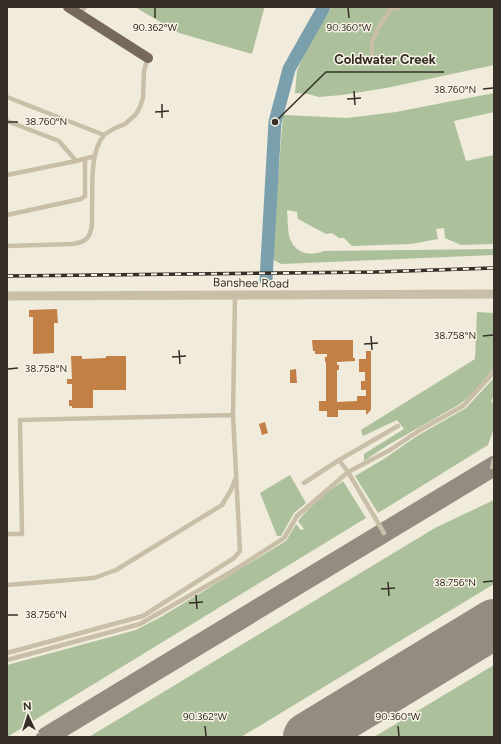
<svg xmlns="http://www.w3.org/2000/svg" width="501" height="744" viewBox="0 0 501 744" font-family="Figtree,sans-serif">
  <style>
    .green { fill: #abc09b }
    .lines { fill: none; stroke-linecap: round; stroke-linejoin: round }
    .river { stroke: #7aa0ad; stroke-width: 13 }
    .taxiway { stroke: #938d81; stroke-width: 20 }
    .runway { stroke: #938d81; stroke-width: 50 }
    .building { fill: #c38046 }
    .lane { stroke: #c9bea7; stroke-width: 4.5 }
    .street { stroke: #c9bea7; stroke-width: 9 }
    .primary { stroke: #776959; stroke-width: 10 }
    .rail-casing { stroke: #352f27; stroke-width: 3.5 }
    .rail { stroke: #f9f4e7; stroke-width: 2; stroke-dasharray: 6; stroke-linecap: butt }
    .ticks { fill: none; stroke: #352f27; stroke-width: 1.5 }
    .labels { text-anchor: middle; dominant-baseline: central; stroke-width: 3; stroke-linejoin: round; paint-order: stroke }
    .street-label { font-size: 12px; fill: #352f27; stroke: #f9f4e7 }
    .ticks-label { font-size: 10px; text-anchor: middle; fill: #352f27; stroke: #f9f4e7; stroke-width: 3; stroke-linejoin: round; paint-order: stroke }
    .leader { fill: none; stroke: #352f27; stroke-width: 1.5 }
    .callout-dot { fill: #352f27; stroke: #f9f4e7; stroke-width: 1.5 }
    .callout-label { font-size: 13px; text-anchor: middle; font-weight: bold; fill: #352f27; stroke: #f9f4e7; stroke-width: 3; stroke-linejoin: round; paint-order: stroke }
  </style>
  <rect width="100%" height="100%" fill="#f1ebdb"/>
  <!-- green -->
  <path class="green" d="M135,7H265L264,9L252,54L179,33Z
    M332,7H494V65L386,88L342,95L319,97L308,94L295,93L297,71L309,43Z
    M494,93V112L454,121L466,161L494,155V244L461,245L445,238L444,228L436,229L438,239L411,244L352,246L344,238H339L332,233L326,234L298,219L297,212L287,210C288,218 287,234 291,241C296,253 312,257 323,251L494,249V255L281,264L272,259L283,115L347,118L396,112Z
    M477,312L494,313V368L470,396L460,404L388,445L364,461V454L404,429L397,420L363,436L361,430L475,359Z
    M494,378V397H493L491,402L494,403V428L488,445L378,513L355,476L384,459L417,436L466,408Z
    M290,475L306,503L294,513L281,536H277L260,493Z
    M343,481L366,518L7,737V665L136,630L161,617L286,541L296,524L301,530L304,529L298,521C311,505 326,493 343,481Z
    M494,500V584L241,737H89L435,528Z
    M494,665V737H374Z"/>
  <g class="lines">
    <!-- river -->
    <path class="river" d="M266,280L275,122L289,69L324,7"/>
    <!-- taxiway -->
    <path class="taxiway" d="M46,737L494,466"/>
    <!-- runway -->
    <path class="runway" d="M308,737L494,624"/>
  </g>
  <!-- building -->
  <path class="building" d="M57,309L58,323H54V353L33,354V317H29V310Z
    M312,340H353V358H355V361L337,362V365H339V370H337V402L357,401V396H366V390H361V381H365V372H359V359H366V351H371V410L366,415V410H338V417H327V411H319V401H326V362H325V357H327V354H315V351H313Z
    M71,356H82V359L106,358V356H126V390H93V408H72V406H69V400H72V384H67V379H72Z
    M296,369L297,383H290V370Z
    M265,422L268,433L262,435L259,424Z"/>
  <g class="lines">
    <!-- lane -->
    <path class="lane" d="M79,14L85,7
      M372,53V43L377,30L391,9L399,7
      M7,97L104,135L113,129L125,124L136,114L140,107L143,98L144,71L148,58
      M7,121L59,141L76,161
      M7,175L76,161L95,156
      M7,215L81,199L85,196V159
      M7,246L72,244C78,243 83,243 87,238C93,232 92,220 92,211C93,188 89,153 104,135
      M492,467L494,460
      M304,483L339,460
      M384,533L348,472L390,450L420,430L463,406L494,372
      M7,534H22L20,420L233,415L235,295
      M7,585L94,578L116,570L222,505L231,490L236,477
      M7,653L143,616L234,558L240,551L233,415
      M7,660L140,624L236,569L284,538L297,516L348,472L339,460L398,426"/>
    <!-- street -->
    <path class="street" d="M7,296C169,294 332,296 494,294"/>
    <!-- primary -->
    <path class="primary" d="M68,7L148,58"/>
    <!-- rail casing -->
    <g class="rail-casing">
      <path id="rail" d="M7,276L375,272L494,268"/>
    </g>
    <!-- rail -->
    <use href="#rail" class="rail"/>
  </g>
  <!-- ticks -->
  <path class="ticks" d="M155,8V18M348,8L349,18M483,89L493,88M354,91L355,105M347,99L361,98M162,104V118M155,112L169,111M8,122H18M371,336L372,350M483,336L493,335M364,344L378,343M179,350L180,364M172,357L186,356M8,369L18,368M388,582L389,596M483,582L493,581M381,589L395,588M196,595L197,609M189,603L203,602M8,615H18M205,726L206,736M398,726L399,736"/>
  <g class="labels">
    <!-- street labels -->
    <g class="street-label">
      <text transform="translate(251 283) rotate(1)">Banshee Road</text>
    </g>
  </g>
  <g class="ticks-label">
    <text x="155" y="31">90.362°W</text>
    <text x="349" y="31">90.360°W</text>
    <text x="455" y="93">38.760°N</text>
    <text x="46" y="125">38.760°N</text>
    <text x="455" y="339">38.758°N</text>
    <text x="46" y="372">38.758°N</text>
    <text x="455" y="586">38.756°N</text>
    <text x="46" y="618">38.756°N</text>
    <text x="205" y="720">90.362°W</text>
    <text x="398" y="720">90.360°W</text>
  </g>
  <!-- callouts -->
  <path class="leader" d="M275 122L326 72H444"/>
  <circle class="callout-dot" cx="275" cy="122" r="4"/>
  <g class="callout-label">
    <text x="385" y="64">Coldwater Creek</text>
  </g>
  <!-- border -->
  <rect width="501" height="744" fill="none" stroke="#352f27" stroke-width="16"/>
  <!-- north arrow -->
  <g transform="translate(28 716) rotate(356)" stroke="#f9f4e7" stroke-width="3" paint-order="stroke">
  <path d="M0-3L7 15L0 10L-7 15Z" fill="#352f27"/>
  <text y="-6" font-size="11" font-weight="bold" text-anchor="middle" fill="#352f27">N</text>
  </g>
</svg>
